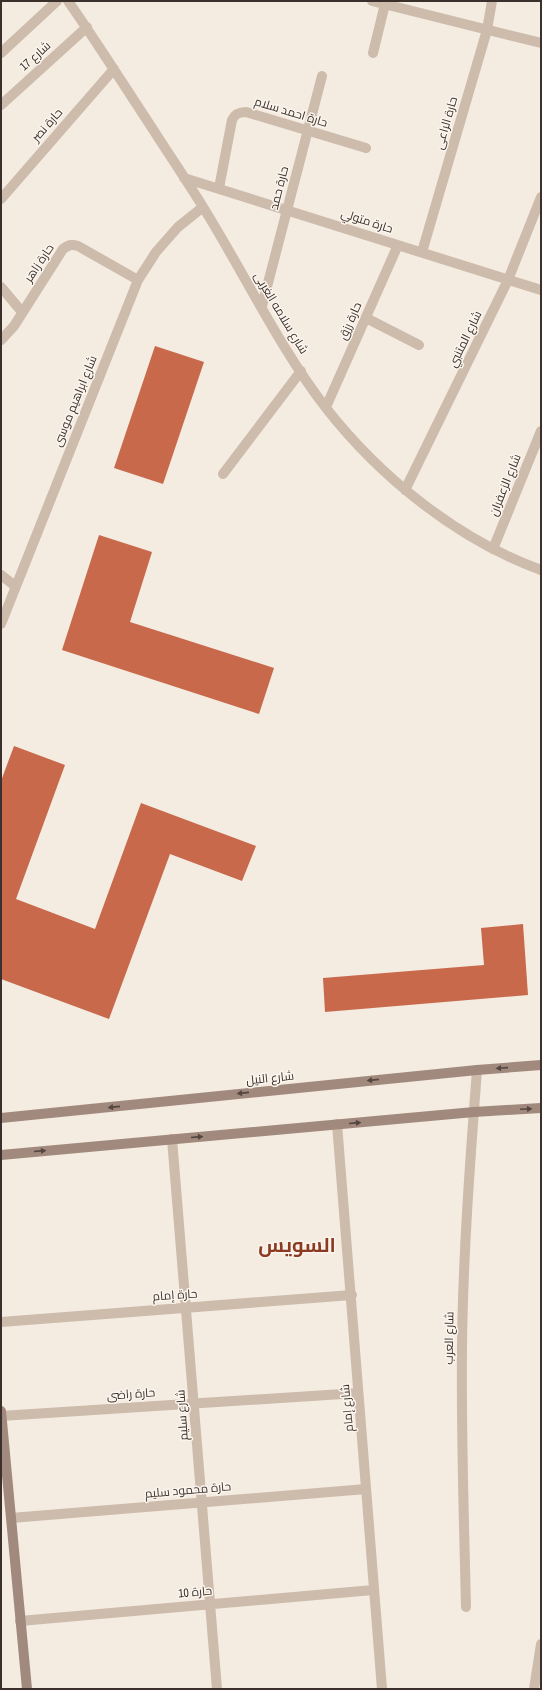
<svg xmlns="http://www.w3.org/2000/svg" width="542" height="1690" viewBox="0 0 542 1690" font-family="'Archivo Narrow',Cairo,sans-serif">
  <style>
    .building { fill: #c8694b }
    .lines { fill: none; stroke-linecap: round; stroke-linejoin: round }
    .lane { stroke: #cdbbac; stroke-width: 10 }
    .street { stroke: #cdbbac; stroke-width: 10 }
    .secondary { stroke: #a18a7d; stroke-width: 10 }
    .oneway { fill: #544640 }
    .labels { text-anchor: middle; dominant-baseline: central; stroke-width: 3; stroke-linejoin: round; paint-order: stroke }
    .street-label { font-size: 12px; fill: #3b302b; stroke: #fbf5ee }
    .town-label { font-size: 20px; font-weight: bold; fill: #8c3b22; stroke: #fbf5ee }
  </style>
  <rect width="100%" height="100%" fill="#f4ebe1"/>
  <!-- building -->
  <path class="building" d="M155,346L204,362L163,484L114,468Z
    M99,535L152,552L130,622L274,668L259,714L62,650Z
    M14,746L65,765L16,899L95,929L141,803L256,846L242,881L170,854L109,1019L1,979V781Z
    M523,924L528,995L325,1012L323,978L484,965L481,928Z"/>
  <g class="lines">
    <!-- lane -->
    <path class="lane" d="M223,474L301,371"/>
    <!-- street -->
    <path class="street" d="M68,1C98,44 125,87 154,131C170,156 187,181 203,207C244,273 279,347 326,408C380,477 458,540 541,570
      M372,1L541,43
      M1,53L57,1
      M373,53L385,4
      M1,105L87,27
      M184,178L541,290
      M219,188L232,120C235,114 239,112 246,112L366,148
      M1,199L114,69
      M422,252L487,30L492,1
      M1,287L22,312
      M262,306L322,76
      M366,318L419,345
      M1,340L14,326L63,249C68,245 71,244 78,246L138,280
      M326,407L398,245
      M405,490L508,280L541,197
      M493,549L541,431
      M1,575L15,586
      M1,624L138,280L156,252L178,227L203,207
      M337,1124L382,1689
      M172,1139L217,1689
      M1,1322L352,1295
      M1,1416L358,1393
      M11,1518L366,1489
      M466,1607C464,1521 461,1434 462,1347C463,1255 470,1162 477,1070
      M20,1621L373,1590
      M534,1689L541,1644"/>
    <!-- secondary -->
    <path class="secondary" d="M1,1118L477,1070L541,1065
      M1,1155L474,1112L541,1108
      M1,1411L27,1689"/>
  </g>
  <!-- one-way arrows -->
  <defs><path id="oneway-solid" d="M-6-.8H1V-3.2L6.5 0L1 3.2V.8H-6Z"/></defs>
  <g class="oneway">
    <use href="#oneway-solid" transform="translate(502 1068) rotate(176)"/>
    <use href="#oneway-solid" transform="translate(373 1080) rotate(174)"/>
    <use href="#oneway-solid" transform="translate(243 1093) rotate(174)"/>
    <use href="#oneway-solid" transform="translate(114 1107) rotate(174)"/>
    <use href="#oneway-solid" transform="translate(526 1109) rotate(-3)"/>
    <use href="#oneway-solid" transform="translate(355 1123) rotate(-5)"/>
    <use href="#oneway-solid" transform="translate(197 1137) rotate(-5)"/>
    <use href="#oneway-solid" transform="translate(40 1151) rotate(-5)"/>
  </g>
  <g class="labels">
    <!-- street labels -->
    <g class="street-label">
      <text transform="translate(35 56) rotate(-42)">شارع 17</text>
      <text transform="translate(291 112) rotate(17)">حارة احمد سلام</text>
      <text transform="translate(446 123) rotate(-74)">حارة الراعى</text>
      <text transform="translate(47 125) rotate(-49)">حارة نصر</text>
      <text transform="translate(279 188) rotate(-76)">حارة حمد</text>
      <text transform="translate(367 221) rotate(18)">حارة متولي</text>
      <text transform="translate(39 263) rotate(-56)">حارة زاهر</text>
      <text transform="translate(281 313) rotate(59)">شارع سلامه الغربى</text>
      <text transform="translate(350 321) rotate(-66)">حارة رزق</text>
      <text transform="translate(465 339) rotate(-64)">شارع المتنبي</text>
      <text transform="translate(75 401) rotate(-68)">شارع ابراهيم موسى</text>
      <text transform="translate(505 485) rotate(-68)">شارع الزعفران</text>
      <text transform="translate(270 1078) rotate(-6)">شارع النيل</text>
      <text transform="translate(175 1295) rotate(-4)">حارة إمام</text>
      <text transform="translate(449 1338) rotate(-89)">شارع العرب</text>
      <text transform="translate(131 1394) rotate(-4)">حارة راضى</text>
      <text transform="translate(347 1408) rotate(-95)">شارع إمام</text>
      <text transform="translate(182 1415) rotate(-94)">شارع سليم</text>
      <text transform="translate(188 1490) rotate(-5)">حارة محمود سليم</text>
      <text transform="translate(195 1592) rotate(-5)">حارة 10</text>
    </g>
    <!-- town labels -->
    <g class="town-label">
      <text x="297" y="1244">السويس</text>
    </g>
  </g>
  <!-- border -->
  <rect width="542" height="1690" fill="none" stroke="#3b302b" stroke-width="4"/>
</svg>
